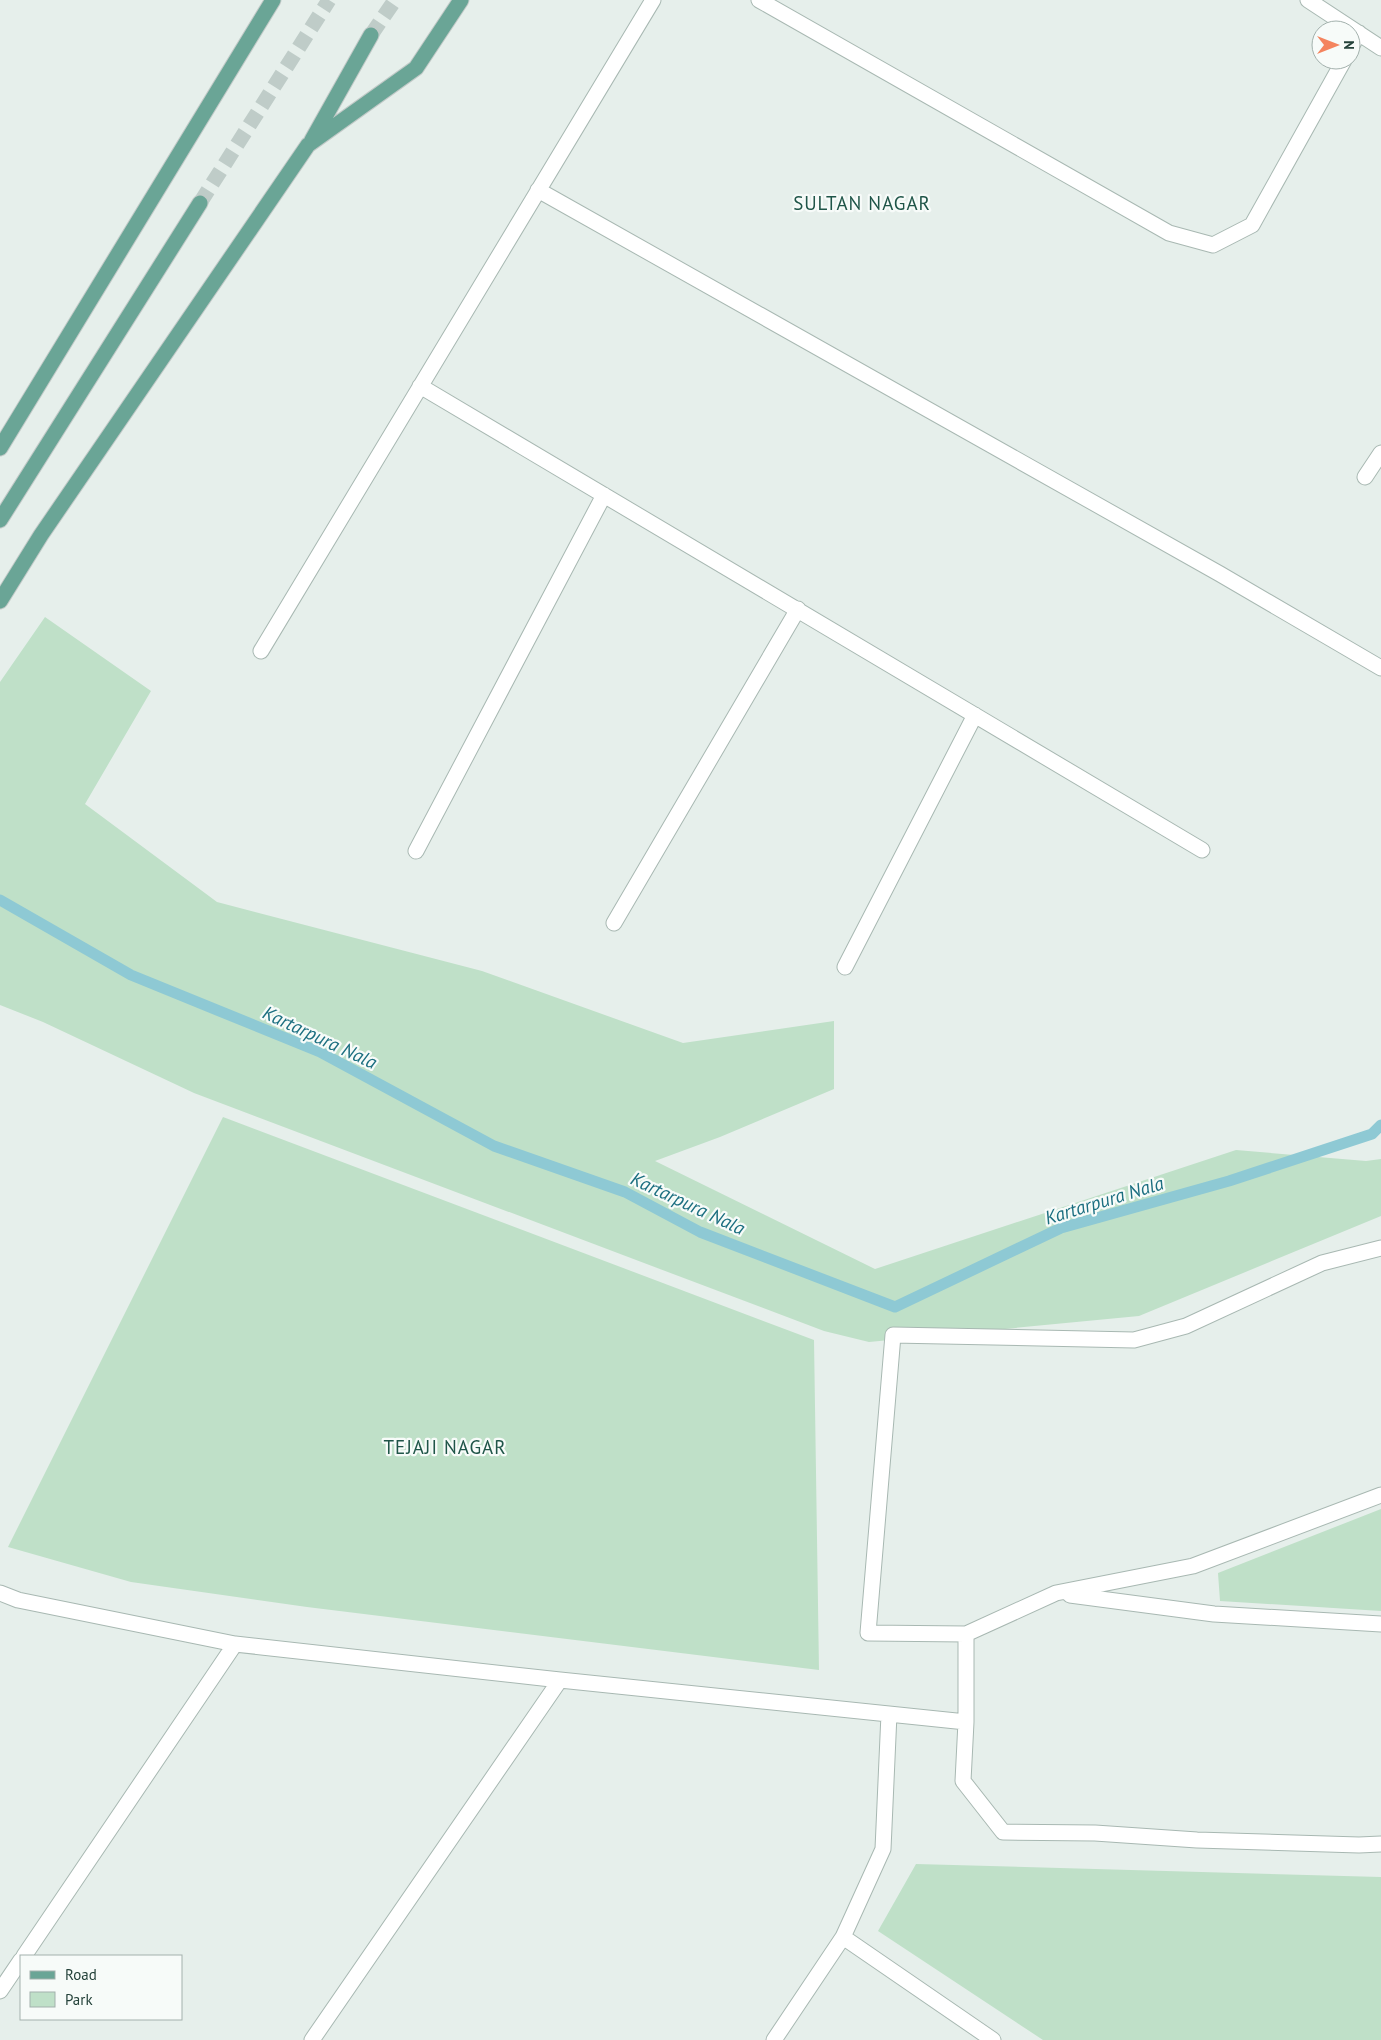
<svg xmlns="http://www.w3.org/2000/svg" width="1381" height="2040" viewBox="0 0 1381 2040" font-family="'PT Sans',sans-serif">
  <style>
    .green { fill: #bfe0c8 }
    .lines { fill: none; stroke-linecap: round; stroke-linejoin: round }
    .stream { stroke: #8ec9d4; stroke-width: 11 }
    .major-tunnel { stroke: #bfccc8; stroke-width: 15; stroke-dasharray: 15 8; stroke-linecap: butt }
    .minor-casing { stroke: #a8b8b2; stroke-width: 17 }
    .major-casing { stroke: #c2cac8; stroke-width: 17 }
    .minor { stroke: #fff; stroke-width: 15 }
    .major { stroke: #6aa596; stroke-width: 15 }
    .labels { text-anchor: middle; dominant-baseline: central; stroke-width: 4.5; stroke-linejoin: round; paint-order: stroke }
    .neighbourhood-label { font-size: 19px; letter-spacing: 1px; fill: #1f5548; stroke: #f7fbf9 }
    .water-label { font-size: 19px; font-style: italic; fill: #1c6f80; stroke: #f7fbf9 }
  </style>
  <rect width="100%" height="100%" fill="#e6efeb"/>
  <!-- green -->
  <path class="green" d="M45,617L151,691L85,804L217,902L482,971L683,1043L834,1021V1089L720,1137L655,1161L875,1269L1236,1150L1366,1161L1381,1159V1216L1139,1316L869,1342L824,1331L194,1093L43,1022L0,1005V682Z
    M223,1117L814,1340L819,1670L307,1607L131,1582L8,1547Z
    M1381,1509V1611L1220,1601L1218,1573Z
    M916,1864L1381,1877V2040H1043L878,1931Z"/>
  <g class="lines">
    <!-- stream -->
    <path class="stream" d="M0,900L131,975L320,1052L494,1146L625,1192L700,1232L895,1307L1061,1228L1229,1181L1372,1134L1381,1125"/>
    <!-- major-tunnel -->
    <path class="major-tunnel" d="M371,35L395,0
      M200,203L329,0"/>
    <!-- minor casing -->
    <g class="minor-casing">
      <path id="minor" d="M759,0L1169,233L1213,245L1252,225L1344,60
        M1308,0L1381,48
        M1351,47L1359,33
        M538,190L1220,574L1381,668
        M420,386L1202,850
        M1365,477L1381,453
        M261,651L653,0
        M416,851L604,495
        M614,923L798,609
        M845,967L975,715
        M1381,1248L1322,1263L1186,1326L1134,1340L893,1335L868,1633L966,1634V1722L963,1781L1003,1832L1095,1833L1197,1840L1359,1845L1381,1844
        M0,1593L18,1600L235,1644L560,1680L966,1722
        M1070,1595L1214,1614L1381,1624
        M966,1634L1056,1593L1193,1566L1381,1495
        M843,1937L993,2040
        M24,1956L235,1644
        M0,1991L21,1960
        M312,2040L560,1680
        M774,2040L843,1937L883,1849L889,1714"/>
    </g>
    <!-- major casing -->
    <g class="major-casing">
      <path id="major" d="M312,140L371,35
        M0,448L273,0
        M0,520L200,203
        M0,601L41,535L308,145L416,68L461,0"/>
    </g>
    <!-- minor -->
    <use href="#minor" class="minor"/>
    <!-- major -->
    <use href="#major" class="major"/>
  </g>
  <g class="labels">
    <!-- neighbourhood labels -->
    <g class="neighbourhood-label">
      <text x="862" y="203">SULTAN NAGAR</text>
      <text x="445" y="1447">TEJAJI NAGAR</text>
    </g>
    <!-- water labels -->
    <g class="water-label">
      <text transform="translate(320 1037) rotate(25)">Kartarpura Nala</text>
      <text transform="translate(1104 1200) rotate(-17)">Kartarpura Nala</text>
      <text transform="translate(688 1203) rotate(25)">Kartarpura Nala</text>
    </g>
  </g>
  <!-- legend -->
  <rect x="20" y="1955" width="162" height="65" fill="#f7fbf9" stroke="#a3b1ad"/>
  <rect x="30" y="1971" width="25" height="8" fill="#6aa596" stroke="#a3b1ad"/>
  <text x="65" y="1980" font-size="15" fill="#24423a">Road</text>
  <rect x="30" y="1992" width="25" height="15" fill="#bfe0c8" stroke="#a3b1ad"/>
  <text x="65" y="2005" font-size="15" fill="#24423a">Park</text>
  <!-- north arrow -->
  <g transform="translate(1336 45) rotate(90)"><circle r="24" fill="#f7fbf9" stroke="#a3b1ad"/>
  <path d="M0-4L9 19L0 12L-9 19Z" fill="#f4845f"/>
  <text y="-8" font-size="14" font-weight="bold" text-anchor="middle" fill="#24423a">N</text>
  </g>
</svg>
